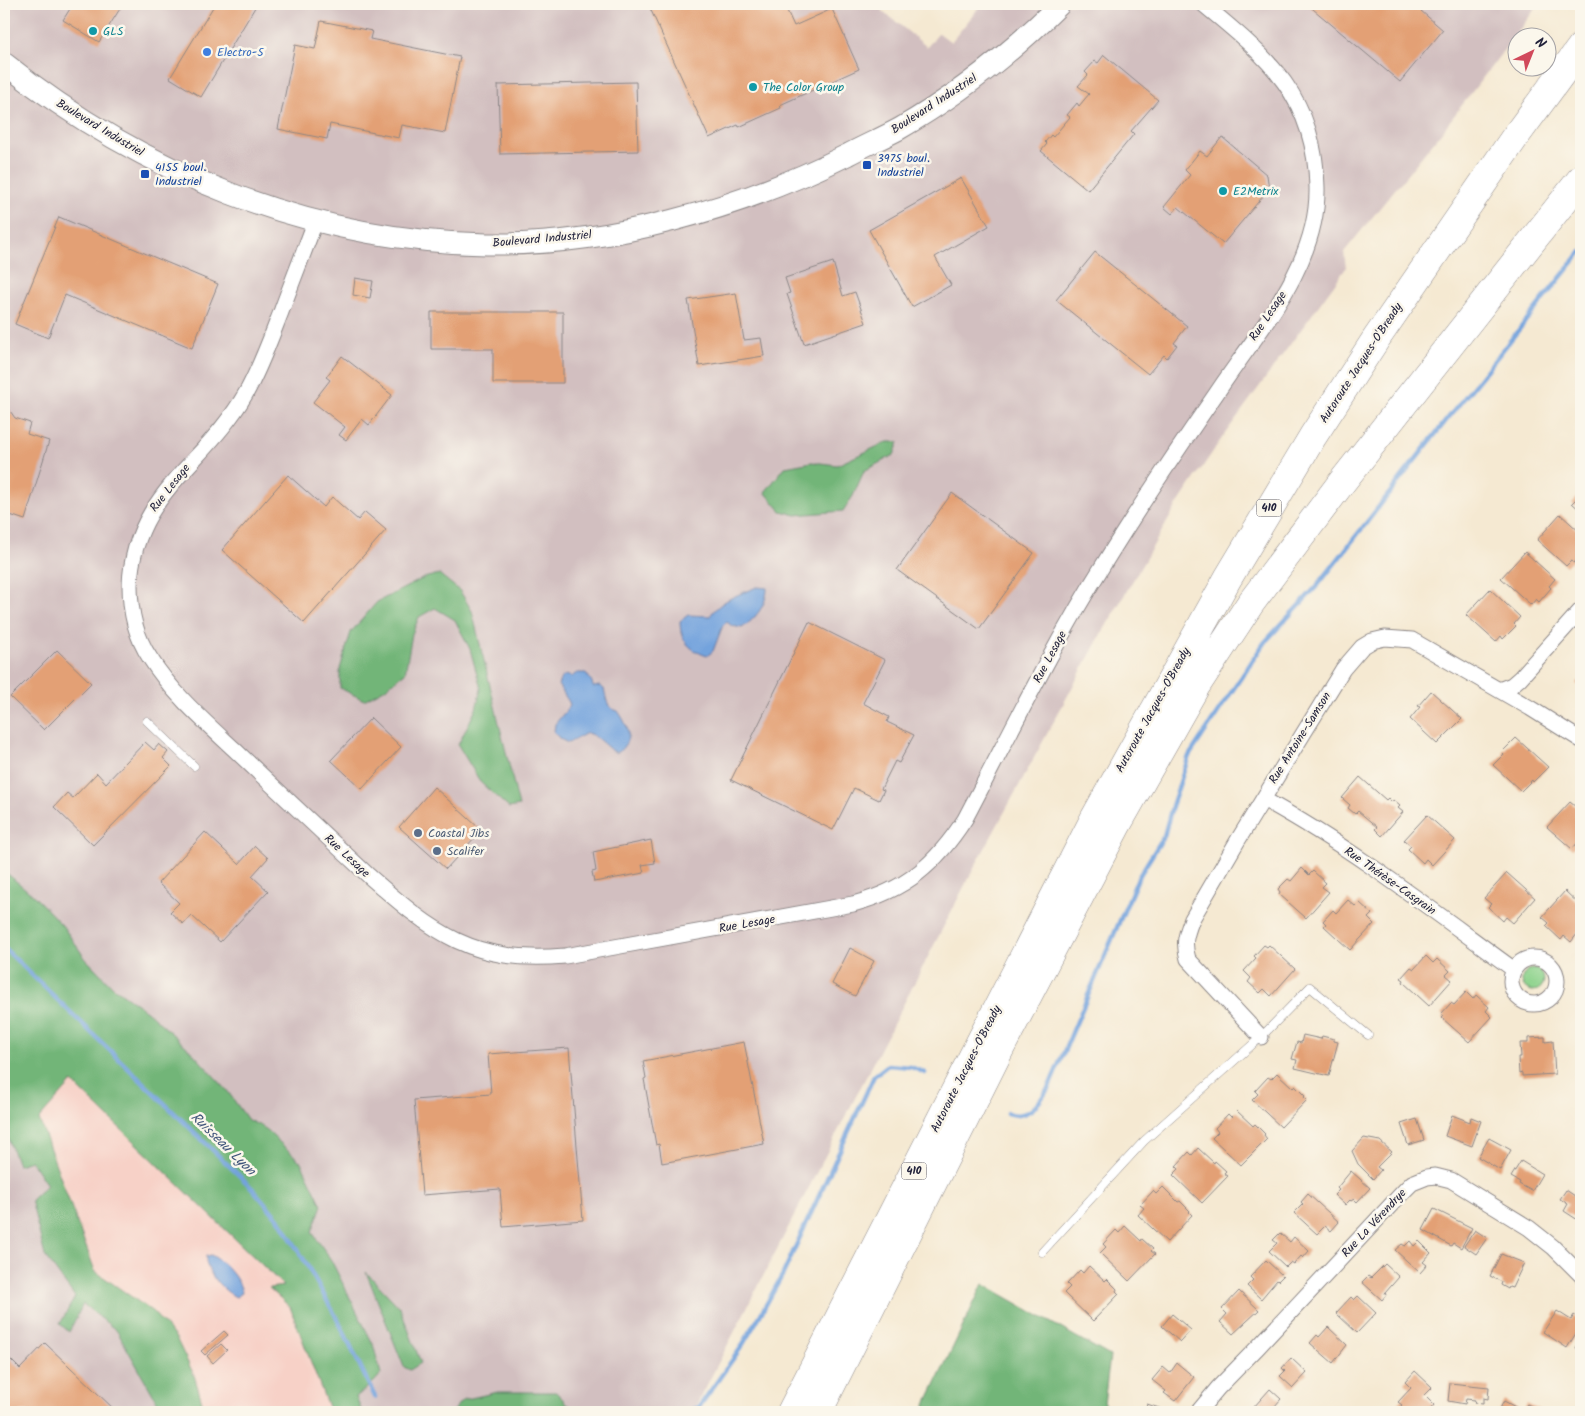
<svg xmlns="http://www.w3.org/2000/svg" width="1585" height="1416" viewBox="0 0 1585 1416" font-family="Kalam,sans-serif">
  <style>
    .built { fill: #f7d1c7 }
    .industrial { fill: #d2bfc0 }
    .green { fill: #8ed38d; stroke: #587a64 }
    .forest { fill: #72b578; stroke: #4a6c5a }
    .water { fill: #73a3dd; stroke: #4a628c }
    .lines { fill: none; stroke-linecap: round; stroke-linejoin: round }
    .stream { stroke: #73a3dd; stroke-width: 4.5 }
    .building { fill: #e3a075 }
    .lane-casing { stroke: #8c8686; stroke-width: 9 }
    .street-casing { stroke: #8c8686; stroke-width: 17 }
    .secondary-casing { stroke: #8c8686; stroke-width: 23 }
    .highway-casing { stroke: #8c8686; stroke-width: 29 }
    .lane { stroke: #fff; stroke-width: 8 }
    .street { stroke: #fff; stroke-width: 15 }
    .secondary { stroke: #fff; stroke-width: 21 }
    .highway { stroke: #fff; stroke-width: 28 }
    .culture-dot { fill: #0f9aa8; stroke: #fbf7ec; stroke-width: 2 }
    .shop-dot { fill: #3f7fe0; stroke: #fbf7ec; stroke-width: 2 }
    .transit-dot { fill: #1a4fb4; stroke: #fbf7ec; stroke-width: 2 }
    .service-dot { fill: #5c6f8a; stroke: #fbf7ec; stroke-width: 2 }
    .labels { text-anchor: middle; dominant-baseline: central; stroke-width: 5; stroke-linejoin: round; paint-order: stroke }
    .shield { fill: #fbf7ec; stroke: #636270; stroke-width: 1 }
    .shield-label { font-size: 11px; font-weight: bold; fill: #22223b }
    .culture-label { font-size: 12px; fill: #0d838f; stroke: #fbf7ec; text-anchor: start }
    .shop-label { font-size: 12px; fill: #366cbe; stroke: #fbf7ec; text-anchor: start }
    .street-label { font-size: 12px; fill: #22223b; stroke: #fbf7ec }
    .transit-label { font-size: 12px; fill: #164399; stroke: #fbf7ec; text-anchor: start }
    .service-label { font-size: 12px; fill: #4e5e75; stroke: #fbf7ec; text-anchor: start }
    .water-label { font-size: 14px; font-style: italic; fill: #42567c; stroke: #fbf7ec }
  </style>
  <rect width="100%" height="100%" fill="#fbf7ec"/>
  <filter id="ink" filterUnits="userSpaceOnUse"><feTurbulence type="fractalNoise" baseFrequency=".02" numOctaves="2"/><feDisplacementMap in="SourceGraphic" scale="10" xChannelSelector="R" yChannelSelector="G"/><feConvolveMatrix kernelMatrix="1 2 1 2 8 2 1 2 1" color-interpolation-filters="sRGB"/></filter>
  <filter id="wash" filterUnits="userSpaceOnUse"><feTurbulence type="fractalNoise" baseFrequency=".0096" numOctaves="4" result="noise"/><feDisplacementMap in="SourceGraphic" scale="20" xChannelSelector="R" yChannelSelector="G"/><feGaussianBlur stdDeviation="1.12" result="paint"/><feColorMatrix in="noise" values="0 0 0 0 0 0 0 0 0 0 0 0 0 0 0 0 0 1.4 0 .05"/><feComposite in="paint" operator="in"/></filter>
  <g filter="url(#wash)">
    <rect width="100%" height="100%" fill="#f5e9d2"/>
    <!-- built -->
    <path class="built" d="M72,1082L284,1287L362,1412H186L153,1312L95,1271L39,1118Z"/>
    <!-- industrial -->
    <path class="industrial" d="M4,4H874L927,47L939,33L951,42L982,4H1539L1440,134L1344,252L1346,268L1224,435L1177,505L1098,640L966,883L693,1412H362L356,1397L284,1287L72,1082L39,1119L95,1271L153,1312L186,1412H4Z"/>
    <!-- green -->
    <path class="green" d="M1522 980a11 11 0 1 1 22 0a11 11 0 1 1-22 0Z"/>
    <!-- forest -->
    <path class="forest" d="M887,442H899L894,455L864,471L853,496L843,511L796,515L781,511L765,492L785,467L812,462L837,465Z
      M439,574L460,591L472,611L519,806L509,808L481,783L458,745L476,709L481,689L470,649L455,620L435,608L419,617L412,634L405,673L384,689L364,700L340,688V669L351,632L377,602L424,578Z
      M4,871L34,896L62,925L85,958L113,987L148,1012L190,1050L226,1089L248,1120L263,1127L301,1162L322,1205L312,1232L331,1260L373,1344L381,1374L374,1382L356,1397L362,1412H330L290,1307L269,1288L284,1286L72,1082L39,1119L95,1271L153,1312L176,1338L194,1375L205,1412H163L117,1331L83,1304L69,1332L60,1324L75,1297L45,1256L31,1200L47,1185L31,1161L18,1165L4,1128Z
      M366,1272L400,1308L421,1363L410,1370L404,1367Z
      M983,1284L1110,1356L1103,1412H922Z
      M498,1392H556L575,1412H452L462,1400Z"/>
    <!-- water -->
    <path class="water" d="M757,587L767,588C767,605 755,619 742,628L732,626L727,622L723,625L713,651L707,656C689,650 680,640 680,621L688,615L710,616C720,600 740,594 757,587Z
      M577,673H586L592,682L593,687L600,686L604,689C607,700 606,708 618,711C629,727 634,740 617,753C605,748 599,736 587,733L568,743L560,739L554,732L555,724L570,706L569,702L558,685L561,678L566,675L571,677Z
      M211,1255C223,1261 241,1280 242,1293L236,1297C223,1291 204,1271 206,1256Z"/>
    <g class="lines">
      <!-- stream -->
      <path class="stream" d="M4,948L252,1188L281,1222L304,1260L338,1320L375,1397
        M1007,1113C1029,1120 1039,1104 1049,1087L1138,878L1164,836L1172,806L1189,756L1264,643L1318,585L1437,432L1581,252
        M685,1412L699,1407L740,1349L758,1319L783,1274L874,1076L888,1065L911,1067L925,1073"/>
    </g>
    <g id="blocks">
      <!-- building -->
      <path class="building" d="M73,4H123L99,42L63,20Z
        M208,4H257L201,97L170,78L213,7Z
        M655,4H784L794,26L832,9L859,69L780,105L781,108L739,127L738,125L709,138L649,6Z
        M1307,4H1413L1443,30L1400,82Z
        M321,21L372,31L370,39L460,57L445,133L402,125L399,138L330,124L327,139L278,129L295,45L315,49Z
        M1104,55L1158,100L1131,131L1134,134L1088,190L1041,151L1047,144L1045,142L1051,135L1053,137L1070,117L1067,115L1077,103L1079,106L1089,94L1078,86L1088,75L1085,72L1095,61L1098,63Z
        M636,82L638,151L500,154L498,85Z
        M1222,137L1267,175L1269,189L1223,244L1178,207L1172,214L1164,207L1190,175L1185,170L1200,151L1207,156Z
        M961,178L989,226L935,257L951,285L912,307L869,230Z
        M59,217L218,284L192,348L65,295L48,338L15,324Z
        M1095,252L1187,326L1174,343L1177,345L1167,358L1164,355L1148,374L1056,300Z
        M833,262L843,296L855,292L866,323L804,344L787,294L790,293L785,278Z
        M355,278L373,281L370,298L353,295Z
        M736,293L744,340L761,338L764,356L699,366L688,300Z
        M431,312H563V383H493V349H431Z
        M342,356L392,395L369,425L362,419L346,440L339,435L345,427L313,402L330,380L326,377Z
        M8,408L15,418L30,423L27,434L49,441L25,520L4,513V410Z
        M288,475L324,507L332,497L358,520L365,512L386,530L304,623L222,550Z
        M952,493L1034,553L979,629L897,570Z
        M1581,494V511L1572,503Z
        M1560,514L1581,533V555L1574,563L1571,561L1566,566L1537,540Z
        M1525,552L1555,579L1549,586L1551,588L1539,602L1536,599L1531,605L1501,578Z
        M1490,589L1520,617L1514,624L1516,626L1503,639L1501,636L1496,642L1466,615Z
        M809,622L885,660L863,703L889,717L887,722L914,735L899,763L895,761L881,789L884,790L879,800L854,788L833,830L731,780Z
        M57,650L91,683L44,730L10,697Z
        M1581,678V688L1576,683Z
        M1431,691L1462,719L1437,744L1410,719L1420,707L1418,706Z
        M371,718L401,747L362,789L331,760Z
        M1516,738L1548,767L1533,782L1532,780L1521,791L1493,765L1504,754L1502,752Z
        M145,742L154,750L159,744L168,752L163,758L171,766L93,845L54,807L67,793L73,798L97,773L106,783Z
        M1360,777L1386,800L1388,798L1392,802L1393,800L1400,806L1398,808L1403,812L1382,836L1375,829L1377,827L1358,811L1355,814L1348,808L1350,805L1342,798Z
        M434,787L479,828L476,831L481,835L479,838L476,836L446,869L399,827Z
        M1570,802L1576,807L1579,805L1581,807V839L1572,849L1547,827Z
        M1427,815L1455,840L1432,865L1426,859L1423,863L1408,849L1411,846L1404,840Z
        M205,832L239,864L255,846L268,858L252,876L268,891L220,942L191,915L183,924L170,912L179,903L158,883Z
        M651,840L655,863L642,865L644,873L594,882L592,872L596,871L593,852Z
        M1302,868L1309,875L1313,871L1326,883L1322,887L1329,892L1306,918L1279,894L1280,892L1278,889L1288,879L1291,881Z
        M1507,873L1535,898L1513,923L1506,917L1503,921L1488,907L1491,904L1484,898Z
        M1565,891L1581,906V929L1571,942L1564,936L1561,940L1546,926L1549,923L1542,917Z
        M1348,900L1355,906L1359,902L1372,914L1368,918L1374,924L1350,950L1324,926L1326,924L1323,921L1333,910L1336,913Z
        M1264,945L1267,947L1269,945L1295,969L1271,996L1264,989L1260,993L1248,982L1251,978L1244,971L1256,958L1254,956Z
        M850,948L874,961L855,996L832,984Z
        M1426,956L1433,963L1437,959L1450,971L1446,975L1452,980L1429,1006L1403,982L1404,980L1401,978L1411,967L1414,969Z
        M1466,992L1473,999L1476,995L1489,1007L1486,1011L1492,1017L1469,1042L1442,1018L1444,1016L1441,1014L1451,1003L1454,1005Z
        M1303,1035L1321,1039L1322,1036L1334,1039V1041L1338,1042L1329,1076L1295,1068L1297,1060L1292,1059L1297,1042L1301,1043Z
        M1545,1037V1042L1553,1041L1555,1074L1522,1076V1073L1519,1074L1518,1057H1521L1520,1043H1528V1038Z
        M744,1042L764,1144L662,1163L659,1144L656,1145L644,1079L646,1078L643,1061Z
        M569,1048L583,1220L503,1227L500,1189L422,1195L414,1100L491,1094L488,1054Z
        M1277,1073L1293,1088L1295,1086L1305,1096L1304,1097L1307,1100L1281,1127L1252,1100L1258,1094L1255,1091L1268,1077L1271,1079Z
        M1237,1111L1253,1126L1255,1124L1265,1134L1264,1135L1267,1139L1241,1165L1212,1138L1218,1132L1215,1128L1228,1114L1231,1117Z
        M1452,1115L1470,1122L1471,1117L1481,1121L1472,1146L1445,1136Z
        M1417,1119L1424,1140L1408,1145L1401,1124Z
        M1364,1138L1380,1141L1392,1152L1377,1167L1381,1170L1373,1179L1358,1164L1352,1151Z
        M1489,1138L1511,1150L1500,1170L1478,1157Z
        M1198,1148L1214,1163L1215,1161L1226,1171L1224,1173L1228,1176L1202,1203L1173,1175L1179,1169L1176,1166L1189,1152L1192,1155Z
        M1521,1161L1542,1174L1532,1191L1519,1184L1520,1182L1511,1177Z
        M1351,1171L1370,1188L1357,1202L1354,1199L1351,1201L1350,1200L1345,1205L1334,1195L1339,1190L1337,1188L1341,1183Z
        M1163,1187L1178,1202L1180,1201L1190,1211L1189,1212L1192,1215L1167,1242L1138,1215L1144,1208L1140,1205L1153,1191L1156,1194Z
        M1566,1190L1581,1200V1222L1564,1211L1568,1204L1560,1199Z
        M1308,1194L1339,1222L1331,1231L1325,1226L1317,1234L1294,1213L1303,1204L1301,1202Z
        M1434,1209L1472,1228L1461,1248L1453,1243L1451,1246L1423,1230Z
        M1125,1226L1141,1241L1142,1239L1153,1249L1151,1251L1155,1254L1129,1281L1100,1253L1106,1247L1103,1244L1116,1230L1119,1233Z
        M1475,1230L1487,1238L1476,1254L1464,1246Z
        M1280,1233L1290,1242L1294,1237L1309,1251L1303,1258L1301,1256L1294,1264L1291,1262L1286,1267L1269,1251L1277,1243L1273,1240Z
        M1410,1241L1414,1246L1419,1241L1431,1253L1423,1262L1427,1265L1420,1273L1395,1250L1402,1244L1405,1246Z
        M1501,1254L1524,1263L1512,1288L1509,1287L1508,1289L1501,1285L1502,1282L1490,1276Z
        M1266,1260L1283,1276L1278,1281L1277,1280L1261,1299L1247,1286L1253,1280L1250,1277Z
        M1385,1264L1399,1277L1385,1293L1386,1295L1382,1300L1362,1282L1368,1276L1371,1278Z
        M1089,1266L1105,1281L1107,1279L1117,1289L1116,1291L1119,1294L1093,1321L1064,1293L1070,1287L1067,1284L1080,1270L1083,1273Z
        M1239,1291L1259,1310L1233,1334L1220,1322L1227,1314L1222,1309Z
        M1358,1296L1376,1313L1357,1333L1336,1313L1351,1297L1354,1300Z
        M1557,1311L1571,1320L1574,1315L1581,1320V1325L1567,1348L1543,1332Z
        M1172,1314L1191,1330L1180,1342L1162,1326Z
        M1328,1327L1347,1345L1333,1363L1310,1343L1317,1335L1319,1337Z
        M224,1331L228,1335L205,1355L201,1351Z
        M1581,1339V1351L1576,1348Z
        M45,1343L117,1412H4V1353L20,1369Z
        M221,1344L227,1350L213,1363L207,1356Z
        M1291,1358L1307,1373L1293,1388L1280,1376L1285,1371L1282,1368Z
        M1177,1363L1194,1377L1175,1401L1164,1393L1166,1391L1152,1380L1163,1367L1170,1373Z
        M1415,1371L1432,1387L1424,1395L1434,1405L1428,1412H1395L1402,1405L1398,1402L1411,1388L1405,1382Z
        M1450,1383L1489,1387L1488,1399L1483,1398V1404L1474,1403L1475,1400L1466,1399L1465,1404L1448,1401Z
        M1270,1389L1281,1399L1274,1407L1279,1412H1258L1253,1408Z
        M1504,1401L1523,1411L1527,1404L1539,1410L1538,1412H1498Z
        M1147,1404L1171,1412H1144Z"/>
    </g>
  </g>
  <g filter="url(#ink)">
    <use href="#blocks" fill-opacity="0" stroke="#8c8686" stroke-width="1"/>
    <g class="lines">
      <!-- lane casing -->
      <g class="lane-casing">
        <path id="lane" d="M147,721L194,766
          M1042,1252L1144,1141L1261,1037L1310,987L1368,1035"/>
      </g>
      <!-- street casing -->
      <g class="street-casing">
        <path id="street" d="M315,222C304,252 292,282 281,312C270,340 260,368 246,393C206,464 133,494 130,585C130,610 136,637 150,658C172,693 204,721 234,749C279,792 324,834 369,876C435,934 473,964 565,956L853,904C906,890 936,864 965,819C1011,732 1053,645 1105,562C1140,505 1178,449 1216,394C1257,332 1319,265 1317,187C1315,95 1267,57 1203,4
          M1499,690L1512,685L1520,678L1581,610
          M1263,799C1351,847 1432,910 1513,969
          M1511 981a23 23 0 1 1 46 0a23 23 0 1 1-46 0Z
          M1261,1037L1188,959C1183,942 1186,935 1192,919L1238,840L1343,669L1362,647L1372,641L1385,638L1412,640L1530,708L1581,740
          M1198,1412L1218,1388L1258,1347L1404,1191L1412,1183L1427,1177L1435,1176L1451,1180L1529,1228L1553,1247L1581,1275"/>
      </g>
      <!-- secondary casing -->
      <g class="secondary-casing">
        <path id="secondary" d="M4,63C142,173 309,241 487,244C608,246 739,209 847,155C864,146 882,138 899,129C958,95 1012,52 1060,4"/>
      </g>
      <!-- highway casing -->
      <g class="highway-casing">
        <path id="highway" d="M791,1412L1094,819L1228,578L1313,436L1376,339L1515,137L1581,47
          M818,1412L1000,1049L1117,825L1196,686L1250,604L1342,482L1581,179"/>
      </g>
      <!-- lane -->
      <use href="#lane" class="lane"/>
      <!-- street -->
      <use href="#street" class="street"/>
      <!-- secondary -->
      <use href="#secondary" class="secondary"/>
      <!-- highway -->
      <use href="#highway" class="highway"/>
    </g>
  </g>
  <!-- markers -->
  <g class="culture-dot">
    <circle cx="93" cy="31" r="5"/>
    <circle cx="753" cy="87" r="5"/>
    <circle cx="1223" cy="191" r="5"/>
  </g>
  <circle class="shop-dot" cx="207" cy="52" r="5"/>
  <g class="transit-dot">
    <rect x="862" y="160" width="10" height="10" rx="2.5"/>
    <rect x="140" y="169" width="10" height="10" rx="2.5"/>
  </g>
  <g class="service-dot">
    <circle cx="418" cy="833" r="5"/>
    <circle cx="437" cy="851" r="5"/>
  </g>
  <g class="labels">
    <!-- shield labels -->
    <g class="shield">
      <rect x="1256.5" y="499.5" width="25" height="17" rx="4"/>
      <rect x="901.5" y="1162.5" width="25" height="17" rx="4"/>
    </g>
    <g class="shield-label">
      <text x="1269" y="508">410</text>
      <text x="914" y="1171">410</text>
    </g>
    <!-- culture labels -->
    <g class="culture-label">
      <text x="103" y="31">GLS</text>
      <text x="763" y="87">The Color Group</text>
      <text x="1233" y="191">E2Metrix</text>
    </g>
    <!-- shop labels -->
    <g class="shop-label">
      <text x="217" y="52">Electro-5</text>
    </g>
    <!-- street labels -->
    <g class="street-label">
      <text transform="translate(934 104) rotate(-33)">Boulevard Industriel</text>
      <text transform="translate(100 128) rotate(31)">Boulevard Industriel</text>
      <text transform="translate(542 239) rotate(-5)">Boulevard Industriel</text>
      <text transform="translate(1268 316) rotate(-56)">Rue Lesage</text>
      <text transform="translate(1361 363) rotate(-57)">Autoroute Jacques-O'Bready</text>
      <text transform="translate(170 488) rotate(-52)">Rue Lesage</text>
      <text transform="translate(1050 657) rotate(-62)">Rue Lesage</text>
      <text transform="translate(1153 710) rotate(-61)">Autoroute Jacques-O'Bready</text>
      <text transform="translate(1300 738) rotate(-58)">Rue Antoine-Samson</text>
      <text transform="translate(347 856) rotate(43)">Rue Lesage</text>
      <text transform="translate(1390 881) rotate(35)">Rue Thérèse-Casgrain</text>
      <text transform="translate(747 924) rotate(-10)">Rue Lesage</text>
      <text transform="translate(966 1069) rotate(-63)">Autoroute Jacques-O'Bready</text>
      <text transform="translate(1374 1223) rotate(-47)">Rue La Vérendrye</text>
    </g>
    <!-- transit labels -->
    <g class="transit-label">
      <text x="877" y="158">3975 boul.<tspan x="877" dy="14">Industriel</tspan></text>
      <text x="155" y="167">4155 boul.<tspan x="155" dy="14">Industriel</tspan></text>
    </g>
    <!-- service labels -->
    <g class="service-label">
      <text x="428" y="833">Coastal Jibs</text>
      <text x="447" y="851">Scalifer</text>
    </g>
    <!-- water labels -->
    <g class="water-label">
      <text transform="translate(223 1144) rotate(44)">Ruisseau Lyon</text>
    </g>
  </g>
  <!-- margin -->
  <rect width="1585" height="1416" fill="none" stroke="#fbf7ec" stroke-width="20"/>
  <!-- north arrow -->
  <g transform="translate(1532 52) rotate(43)"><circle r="24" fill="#fbf7ec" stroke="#a4a2a5"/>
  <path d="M0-4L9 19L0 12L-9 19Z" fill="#d1495b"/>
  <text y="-8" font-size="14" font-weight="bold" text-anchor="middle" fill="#22223b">N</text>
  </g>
</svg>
